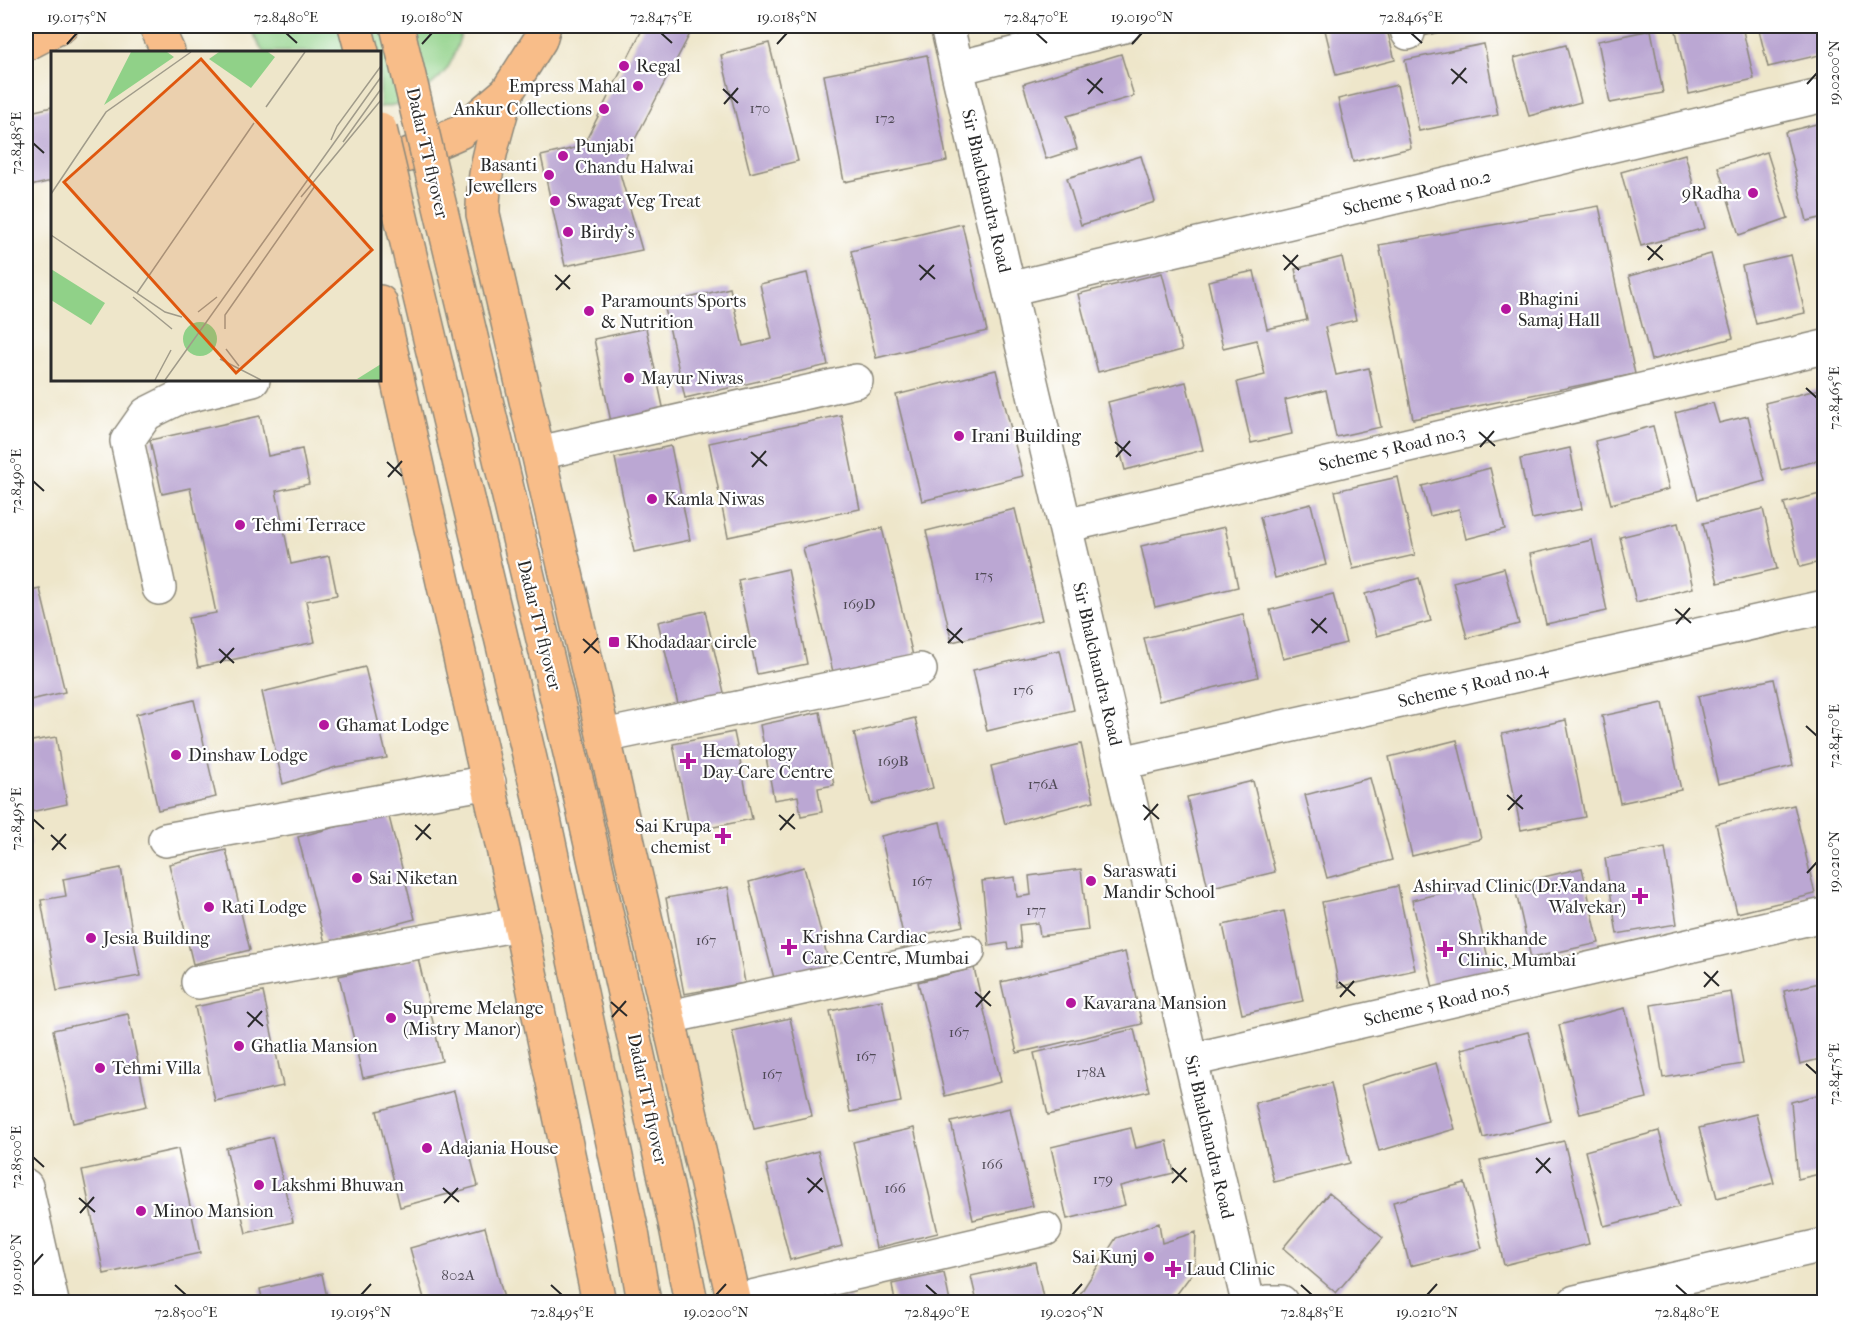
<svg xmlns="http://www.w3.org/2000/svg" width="1850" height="1328" viewBox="0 0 1850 1328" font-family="'IM FELL French Canon',serif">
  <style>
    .green { fill: #90d188; stroke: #5e7e5a; stroke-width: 1.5 }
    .building { fill: #bba7d3 }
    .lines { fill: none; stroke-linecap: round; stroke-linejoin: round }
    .minor-casing { stroke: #8c887a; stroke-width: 36 }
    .major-casing { stroke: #8c887a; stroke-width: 36 }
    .highway-casing { stroke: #8c887a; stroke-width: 36 }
    .minor { stroke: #fff; stroke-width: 33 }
    .major { stroke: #f8bd89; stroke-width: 33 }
    .highway { stroke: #f8bd89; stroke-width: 33 }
    .highway-bridge-casing { stroke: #8c887a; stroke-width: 36; stroke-linecap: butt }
    .highway-bridge { stroke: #f8bd89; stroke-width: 33 }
    .ticks { fill: none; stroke: #2b2b2b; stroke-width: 2 }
    .poi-dot { fill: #b5179e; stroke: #fff; stroke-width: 2 }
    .labels { text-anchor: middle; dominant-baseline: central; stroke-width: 4.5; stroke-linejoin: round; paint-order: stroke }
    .number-label { font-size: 15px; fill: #4f4a55 }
    .poi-label { font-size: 18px; fill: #2b2b2b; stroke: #fff; text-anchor: start }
    .street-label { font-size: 18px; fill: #2b2b2b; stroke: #fff }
    .inset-road { fill: none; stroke: #a09b8a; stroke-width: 1.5 }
    .view { fill: #df570e; fill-opacity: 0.15; stroke: #df570e; stroke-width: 3 }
    .inset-edge { fill: none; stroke: #2b2b2b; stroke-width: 3 }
    .neatline { fill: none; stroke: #2b2b2b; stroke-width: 2 }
    .ticks-label { font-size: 15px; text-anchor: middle; fill: #2b2b2b }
  </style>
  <rect width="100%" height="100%" fill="#fff"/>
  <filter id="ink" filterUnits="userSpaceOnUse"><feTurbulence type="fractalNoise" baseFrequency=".0167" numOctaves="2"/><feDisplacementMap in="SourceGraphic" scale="12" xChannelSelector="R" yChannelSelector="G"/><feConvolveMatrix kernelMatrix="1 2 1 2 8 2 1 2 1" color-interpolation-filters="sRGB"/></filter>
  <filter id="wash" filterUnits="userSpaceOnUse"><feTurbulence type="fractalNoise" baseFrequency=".008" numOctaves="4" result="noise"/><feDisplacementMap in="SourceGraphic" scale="24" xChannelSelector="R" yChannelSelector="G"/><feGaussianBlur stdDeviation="1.35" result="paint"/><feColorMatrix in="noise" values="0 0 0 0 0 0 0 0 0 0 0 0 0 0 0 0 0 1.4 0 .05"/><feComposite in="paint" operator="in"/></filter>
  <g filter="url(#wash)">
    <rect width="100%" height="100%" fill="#eee6ca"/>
    <!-- green -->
    <path class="green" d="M249,26H464C459,39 455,57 447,69C433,87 403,107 380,107V52H263Z"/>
    <g id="blocks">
      <!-- building -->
      <path class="building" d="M644,26H694L619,170L642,250L565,266L541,156L583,146Z
        M1324,26H1386L1395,60L1336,75Z
        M1412,26H1464L1415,38Z
        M1675,26H1742L1754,79L1689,94Z
        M1758,26H1824V54L1768,67Z
        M1651,30L1663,93L1610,103L1598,41Z
        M769,43L798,161L750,173L721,55Z
        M1484,44L1498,115L1419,131L1405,60Z
        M1566,45L1581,102L1529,116L1514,58Z
        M1121,54L1134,96L1067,116L1077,149L1046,159L1023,84Z
        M927,55L947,161L844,182L824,75Z
        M1397,85L1411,148L1353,162L1338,99Z
        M52,107V181L26,187V113Z
        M1824,122V217L1807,221L1785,132Z
        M1767,152L1788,218L1739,235L1718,167Z
        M1685,154L1705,228L1641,246L1621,172Z
        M1141,156L1155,202L1081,225L1067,178Z
        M1599,206L1635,374L1413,419L1379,245Z
        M962,224L987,331L876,358L851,251Z
        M1711,254L1733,338L1651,360L1629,276Z
        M1791,255L1805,313L1756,324L1742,266Z
        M1342,257L1356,320L1325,327L1336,375L1369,368L1381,427L1336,437L1326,390L1285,400L1292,434L1251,443L1237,382L1265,375L1257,340L1223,348L1208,281L1254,271L1267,329L1307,320L1295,269Z
        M807,273L828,365L685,398L664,304L730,288L743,346L772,339L760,284Z
        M1162,273L1182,350L1098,372L1078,294Z
        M646,328L665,416L612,427L594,339Z
        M996,370L1023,476L922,501L896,395Z
        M1186,382L1203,450L1125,470L1108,402Z
        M1824,388V459L1781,470L1765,403Z
        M1713,403L1719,423L1748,416L1765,481L1698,499L1675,413Z
        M841,415L860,509L728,537L709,443Z
        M260,416L268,456L302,449L309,484L276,491L291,564L329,556L337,595L306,601L315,642L198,667L188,618L216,613L190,488L162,494L150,440Z
        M1653,426L1669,489L1611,504L1595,441Z
        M671,446L690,540L634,552L615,458Z
        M1570,448L1582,509L1532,519L1520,459Z
        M1490,468L1505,529L1466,539L1459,509L1430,516L1422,486Z
        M1398,477L1415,555L1353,569L1335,491Z
        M1824,493V561L1800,567L1784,503Z
        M1311,504L1326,565L1275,578L1260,517Z
        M1015,509L1042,620L952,642L926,531Z
        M1763,509L1777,569L1718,583L1703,523Z
        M1678,523L1693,588L1636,602L1620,537Z
        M1225,527L1238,587L1155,607L1141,546Z
        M882,528L914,660L835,680L803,548Z
        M1592,540L1607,611L1546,624L1530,554Z
        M1504,568L1519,624L1467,638L1453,582Z
        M788,569L807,664L757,674L738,580Z
        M1419,578L1431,621L1377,636L1365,594Z
        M40,589L65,692L26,701V592Z
        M1333,594L1346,643L1283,659L1270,610Z
        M705,611L726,701L680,712L658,622Z
        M1243,614L1258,677L1159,701L1144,638Z
        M1060,650L1074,710L987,731L973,670Z
        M365,667L387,758L336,767L283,784L262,692Z
        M1774,679L1793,766L1718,784L1698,696Z
        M194,700L216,797L158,810L136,714Z
        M1663,703L1681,790L1620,803L1602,716Z
        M820,712L834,785L818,788L822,812L801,816L798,796L774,800L760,725Z
        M915,718L933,788L871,804L854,733Z
        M1566,720L1585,817L1521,830L1502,734Z
        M734,732L752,819L690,832L673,744Z
        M56,737L67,804L26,813V742Z
        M1457,740L1481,839L1412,856L1389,757Z
        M1081,744L1094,801L1005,824L991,766Z
        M1370,778L1392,860L1327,878L1305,795Z
        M1253,781L1275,872L1208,888L1187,797Z
        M1824,801V823L1819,802Z
        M1794,805L1815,894L1737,913L1716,824Z
        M388,813L415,919L325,943L298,837Z
        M940,822L963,926L904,939L881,836Z
        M26,824L31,845L26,846Z
        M1665,848L1677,924L1617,934L1605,858Z
        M226,850L250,950L193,964L169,864Z
        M804,867L830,967L775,982L749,882Z
        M121,868L140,976L57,991L41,900L66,896L63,879Z
        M1582,868L1599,943L1531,958L1514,884Z
        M1081,869L1088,930L1040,936L1038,923L1019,925L1021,947L1008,949L1007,943L989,946L982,881L1015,877L1017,897L1031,895L1029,876Z
        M1398,886L1415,970L1339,987L1322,902Z
        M1471,886L1493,979L1434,992L1412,900Z
        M728,887L745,983L684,994L666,898Z
        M1284,911L1303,1001L1242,1014L1223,925Z
        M1125,952L1142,1024L1017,1053L1001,982Z
        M418,958L442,1061L363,1078L339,976Z
        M974,968L1001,1082L945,1096L918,982Z
        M1824,982V1058L1800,1064L1784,991Z
        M263,992L283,1086L215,1101L195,1007Z
        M1731,992L1743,1064L1663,1078L1651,1005Z
        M882,1000L901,1102L850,1112L830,1011Z
        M1625,1008L1647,1098L1580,1114L1559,1025Z
        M128,1014L147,1106L73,1123L53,1030Z
        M790,1018L812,1116L754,1129L732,1031Z
        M1134,1029L1149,1091L1048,1115L1034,1053Z
        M1528,1032L1551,1121L1483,1138L1461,1049Z
        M1436,1063L1455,1129L1379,1151L1361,1085Z
        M1331,1083L1350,1163L1274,1182L1255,1103Z
        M454,1091L478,1186L400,1207L377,1111Z
        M1824,1093V1173L1798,1179L1791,1102Z
        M1010,1108L1033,1206L973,1220L951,1122Z
        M1756,1114L1774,1183L1717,1198L1699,1128Z
        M914,1128L938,1233L876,1248L853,1142Z
        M1131,1128L1136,1148L1167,1141L1174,1173L1120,1186L1125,1205L1067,1219L1051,1147Z
        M1659,1131L1679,1207L1604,1226L1585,1151Z
        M272,1137L293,1222L246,1233L226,1148Z
        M1564,1141L1589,1244L1504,1265L1480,1161Z
        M178,1149L200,1253L104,1274L82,1170Z
        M818,1151L842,1246L790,1260L766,1165Z
        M1465,1183L1482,1248L1410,1266L1393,1202Z
        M1329,1193L1383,1238L1336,1293L1283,1248Z
        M1159,1223L1162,1243L1196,1232L1194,1271L1171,1302H1081L1080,1294L1116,1238Z
        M485,1227L505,1302H425L410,1248Z
        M1035,1262L1044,1302H977L971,1276Z
        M944,1273L950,1302H895L892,1284Z
        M322,1274L328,1302H263L260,1289Z
        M850,1297L851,1302H827Z"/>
    </g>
  </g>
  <g filter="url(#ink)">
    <use href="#blocks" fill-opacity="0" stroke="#8c887a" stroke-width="1.5"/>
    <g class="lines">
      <!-- minor casing -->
      <g class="minor-casing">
        <path id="minor" d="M947,26L1248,1302
          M1406,26L1408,33
          M957,68L1124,26
          M1009,289L1824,95
          M539,453L856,381
          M1065,526L1824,347
          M159,588L127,441L146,414L178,398L253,380
          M604,736L920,670
          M1121,763L1824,607
          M165,840L489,782
          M198,982L520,924
          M669,1017L968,952
          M1191,1060L1824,915
          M26,1186L52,1302
          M734,1301L1045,1229
          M1268,1302H1281
          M1575,1302L1824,1245"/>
      </g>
      <!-- major casing -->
      <g class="major-casing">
        <path id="major" d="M26,44L61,26"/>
      </g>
      <!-- highway casing -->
      <g class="highway-casing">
        <path id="highway" d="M156,26L168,52
          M355,26L362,52
          M507,92C496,132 482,172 483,214L734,1302
          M380,159L405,156L460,132L507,92L540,40L544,26
          M380,302L520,924L599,1302
          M676,1227L691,1302
          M632,1232L644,1302"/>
      </g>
      <!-- minor -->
      <use href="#minor" class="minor"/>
      <!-- major -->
      <use href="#major" class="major"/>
      <!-- highway -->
      <use href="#highway" class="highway"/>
      <!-- highway-bridge casing -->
      <g class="highway-bridge-casing">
        <path id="highway-bridge" d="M397,26L580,795L676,1227
          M380,129L541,805L632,1232"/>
      </g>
      <!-- highway-bridge -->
      <use href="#highway-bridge" class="highway-bridge"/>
    </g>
  </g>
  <!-- ticks -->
  <path class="ticks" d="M286,33L297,43M661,33L672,43M1036,33L1047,43M1411,33L1422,43M67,44L77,33M422,44L432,33M777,44L787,33M1132,44L1142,33M1451,69L1467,83M1087,79L1103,93M1452,84L1466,68M1807,84L1817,73M723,89L738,103M1088,94L1102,78M724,104L738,88M33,143L44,153M1647,246L1663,260M1283,255L1299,270M1648,260L1662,245M919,265L935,279M1284,270L1298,255M555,275L570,289M920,280L934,265M556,290L570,275M1806,388L1817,398M1479,432L1495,446M1115,442L1131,456M1480,447L1494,431M751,452L767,466M1116,457L1130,441M387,462L402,476M752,467L766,451M388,477L402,461M33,481L44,491M1675,609L1691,623M1311,619L1327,633M1676,624L1690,608M947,629L963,643M1312,633L1326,618M583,639L599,653M948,643L962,628M219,649L234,663M584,653L598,638M220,663L234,648M1806,726L1817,736M1507,795L1523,809M1143,805L1159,819M1508,810L1522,795M779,815L795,829M33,819L44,829M1144,820L1158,804M415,825L431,839M780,830L794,814M51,835L66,849M416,840L430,824M52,850L66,834M1807,873L1817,862M1704,972L1719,986M1339,982L1355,996M1704,987L1718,971M975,992L991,1006M1340,997L1354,981M611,1002L627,1016M976,1007L990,991M247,1012L263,1026M612,1017L626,1001M248,1027L262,1011M1806,1064L1817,1074M33,1157L44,1167M1536,1158L1551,1173M1172,1168L1187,1182M1536,1173L1550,1158M807,1178L823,1192M1172,1183L1186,1168M443,1188L459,1202M808,1193L822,1178M79,1198L95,1212M444,1203L458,1188M80,1213L94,1197M33,1265L43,1254M175,1285L186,1295M551,1285L562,1295M926,1285L937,1295M1301,1285L1312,1295M1676,1285L1687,1295M361,1295L371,1284M716,1295L726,1284M1072,1295L1082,1284M1427,1295L1437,1284"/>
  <!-- markers -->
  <g class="poi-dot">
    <circle cx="624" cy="66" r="6"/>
    <circle cx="638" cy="86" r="6"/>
    <circle cx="604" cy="109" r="6"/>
    <circle cx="563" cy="156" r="6"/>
    <circle cx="549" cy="175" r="6"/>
    <circle cx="1753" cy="193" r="6"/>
    <circle cx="555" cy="201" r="6"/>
    <circle cx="568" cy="232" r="6"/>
    <circle cx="1506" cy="309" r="6"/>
    <circle cx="589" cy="311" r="6"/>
    <circle cx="629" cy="378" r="6"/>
    <circle cx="959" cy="436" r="6"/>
    <circle cx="652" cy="499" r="6"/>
    <circle cx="240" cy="525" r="6"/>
    <rect x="608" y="636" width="12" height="12" rx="3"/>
    <circle cx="324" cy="725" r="6"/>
    <circle cx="176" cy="755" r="6"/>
    <path d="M685 752h6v6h6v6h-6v6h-6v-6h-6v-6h6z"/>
    <path d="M720 827h6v6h6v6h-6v6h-6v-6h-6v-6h6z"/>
    <circle cx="357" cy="878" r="6"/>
    <circle cx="1091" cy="881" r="6"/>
    <path d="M1637 887h6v6h6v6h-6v6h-6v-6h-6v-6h6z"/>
    <circle cx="209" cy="907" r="6"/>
    <circle cx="91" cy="938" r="6"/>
    <path d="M786 938h6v6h6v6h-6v6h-6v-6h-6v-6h6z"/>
    <path d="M1442 940h6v6h6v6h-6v6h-6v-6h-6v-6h6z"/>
    <circle cx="1071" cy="1003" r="6"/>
    <circle cx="391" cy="1018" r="6"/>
    <circle cx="239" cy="1046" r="6"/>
    <circle cx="100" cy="1068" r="6"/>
    <circle cx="427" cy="1148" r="6"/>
    <circle cx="259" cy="1185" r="6"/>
    <circle cx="141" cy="1211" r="6"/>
    <circle cx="1149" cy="1257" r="6"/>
    <path d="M1170 1260h6v6h6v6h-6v6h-6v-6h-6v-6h6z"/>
  </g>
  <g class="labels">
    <!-- number labels -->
    <g class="number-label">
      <text x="760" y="108">170</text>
      <text x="885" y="118">172</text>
      <text x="984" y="575">175</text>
      <text x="859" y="604">169D</text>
      <text x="1023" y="690">176</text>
      <text x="893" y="761">169B</text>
      <text x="1043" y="784">176A</text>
      <text x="922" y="881">167</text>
      <text x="1036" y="910">177</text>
      <text x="706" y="940">167</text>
      <text x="959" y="1032">167</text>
      <text x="866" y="1056">167</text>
      <text x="1091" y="1072">178A</text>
      <text x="772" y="1074">167</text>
      <text x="992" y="1164">166</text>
      <text x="1103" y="1179">179</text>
      <text x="895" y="1188">166</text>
      <text x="458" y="1275">802A</text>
    </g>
    <!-- poi labels -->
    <g class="poi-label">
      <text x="636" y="66">Regal</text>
      <text x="626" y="86" text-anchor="end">Empress Mahal</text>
      <text x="592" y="109" text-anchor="end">Ankur Collections</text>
      <text x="575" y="146">Punjabi<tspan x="575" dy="21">Chandu Halwai</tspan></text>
      <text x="537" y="165" text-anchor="end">Basanti<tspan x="537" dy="21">Jewellers</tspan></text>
      <text x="1741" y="193" text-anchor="end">9Radha</text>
      <text x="567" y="201">Swagat Veg Treat</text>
      <text x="580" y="232">Birdy's</text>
      <text x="1518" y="299">Bhagini<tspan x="1518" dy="21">Samaj Hall</tspan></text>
      <text x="601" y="301">Paramounts Sports<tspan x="601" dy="21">&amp; Nutrition</tspan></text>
      <text x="641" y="378">Mayur Niwas</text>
      <text x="971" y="436">Irani Building</text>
      <text x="664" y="499">Kamla Niwas</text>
      <text x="252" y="525">Tehmi Terrace</text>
      <text x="626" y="642">Khodadaar circle</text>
      <text x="336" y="725">Ghamat Lodge</text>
      <text x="702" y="751">Hematology<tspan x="702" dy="21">Day-Care Centre</tspan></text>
      <text x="188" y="755">Dinshaw Lodge</text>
      <text x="711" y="826" text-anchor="end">Sai Krupa<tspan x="711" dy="21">chemist</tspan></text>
      <text x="1103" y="871">Saraswati<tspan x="1103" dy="21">Mandir School</tspan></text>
      <text x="369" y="878">Sai Niketan</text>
      <text x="1626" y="886" text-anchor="end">Ashirvad Clinic(Dr.Vandana<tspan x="1626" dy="21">Walvekar)</tspan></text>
      <text x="221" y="907">Rati Lodge</text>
      <text x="802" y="937">Krishna Cardiac<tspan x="802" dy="21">Care Centre, Mumbai</tspan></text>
      <text x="103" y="938">Jesia Building</text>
      <text x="1458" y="939">Shrikhande<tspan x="1458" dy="21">Clinic, Mumbai</tspan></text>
      <text x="1083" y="1003">Kavarana Mansion</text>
      <text x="403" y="1008">Supreme Melange<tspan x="403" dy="21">(Mistry Manor)</tspan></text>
      <text x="251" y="1046">Ghatlia Mansion</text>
      <text x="112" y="1068">Tehmi Villa</text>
      <text x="439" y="1148">Adajania House</text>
      <text x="271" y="1185">Lakshmi Bhuwan</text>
      <text x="153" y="1211">Minoo Mansion</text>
      <text x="1137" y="1257" text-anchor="end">Sai Kunj</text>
      <text x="1186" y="1269">Laud Clinic</text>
    </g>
    <!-- street labels -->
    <g class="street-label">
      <text transform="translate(427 153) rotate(77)">Dadar TT flyover</text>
      <text transform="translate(986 191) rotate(77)">Sir Bhalchandra Road</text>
      <text transform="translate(1417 193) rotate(-13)">Scheme 5 Road no.2</text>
      <text transform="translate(1392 449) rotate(-13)">Scheme 5 Road no.3</text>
      <text transform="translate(539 625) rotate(76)">Dadar TT flyover</text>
      <text transform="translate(1097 664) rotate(77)">Sir Bhalchandra Road</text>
      <text transform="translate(1473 685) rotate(-13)">Scheme 5 Road no.4</text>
      <text transform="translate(1437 1004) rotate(-13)">Scheme 5 Road no.5</text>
      <text transform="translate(647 1099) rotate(78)">Dadar TT flyover</text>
      <text transform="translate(1209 1137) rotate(77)">Sir Bhalchandra Road</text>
    </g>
  </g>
  <!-- overview -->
  <g transform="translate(51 51)">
    <rect width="330" height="330" fill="#eee6ca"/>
    <path d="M80,1H116L123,6L53,54ZM168,1H217L224,6L200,37L158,8ZM0,218L54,252L40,274L0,249ZM132 288a17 17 0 1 1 34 0a17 17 0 1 1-34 0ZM330,313V329L306,328Z" fill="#90d188"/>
    <path class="inset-road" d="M215,56L254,1M280,89L286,75L330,15M292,91L330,38M0,143L55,61L140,1M250,146L330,49M0,184L114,261L131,266M86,242L203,72M82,246L121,278M147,261L166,246M174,278V264L264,135M175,298L188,315M169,308L210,329M104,329L120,299M114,329L330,26"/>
    <path class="view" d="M150,8L321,199L185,322L13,131Z"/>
    <rect width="330" height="330" class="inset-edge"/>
  </g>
  <!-- margin -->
  <rect width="1850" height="1328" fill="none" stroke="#fff" stroke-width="66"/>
  <rect x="33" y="33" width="1784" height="1262" class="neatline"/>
  <g class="ticks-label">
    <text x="77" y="22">19.0175°N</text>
    <text x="286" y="22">72.8480°E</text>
    <text x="432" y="22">19.0180°N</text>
    <text x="661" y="22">72.8475°E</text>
    <text x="787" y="22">19.0185°N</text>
    <text x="1036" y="22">72.8470°E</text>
    <text x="1142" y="22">19.0190°N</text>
    <text x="1411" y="22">72.8465°E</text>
    <text transform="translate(1834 73) rotate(-90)" y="5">19.0200°N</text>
    <text transform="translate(16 143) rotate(-90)" y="5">72.8485°E</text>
    <text transform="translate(1834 398) rotate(-90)" y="5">72.8465°E</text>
    <text transform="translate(16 481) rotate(-90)" y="5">72.8490°E</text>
    <text transform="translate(1834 736) rotate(-90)" y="5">72.8470°E</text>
    <text transform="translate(16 819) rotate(-90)" y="5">72.8495°E</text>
    <text transform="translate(1834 862) rotate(-90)" y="5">19.0210°N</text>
    <text transform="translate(1834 1074) rotate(-90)" y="5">72.8475°E</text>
    <text transform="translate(16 1157) rotate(-90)" y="5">72.8500°E</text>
    <text transform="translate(16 1265) rotate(-90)" y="5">19.0190°N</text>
    <text x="186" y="1317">72.8500°E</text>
    <text x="361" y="1317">19.0195°N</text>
    <text x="562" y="1317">72.8495°E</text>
    <text x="716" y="1317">19.0200°N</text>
    <text x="937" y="1317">72.8490°E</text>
    <text x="1072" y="1317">19.0205°N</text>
    <text x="1312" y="1317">72.8485°E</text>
    <text x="1427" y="1317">19.0210°N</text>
    <text x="1687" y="1317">72.8480°E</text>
  </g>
</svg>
